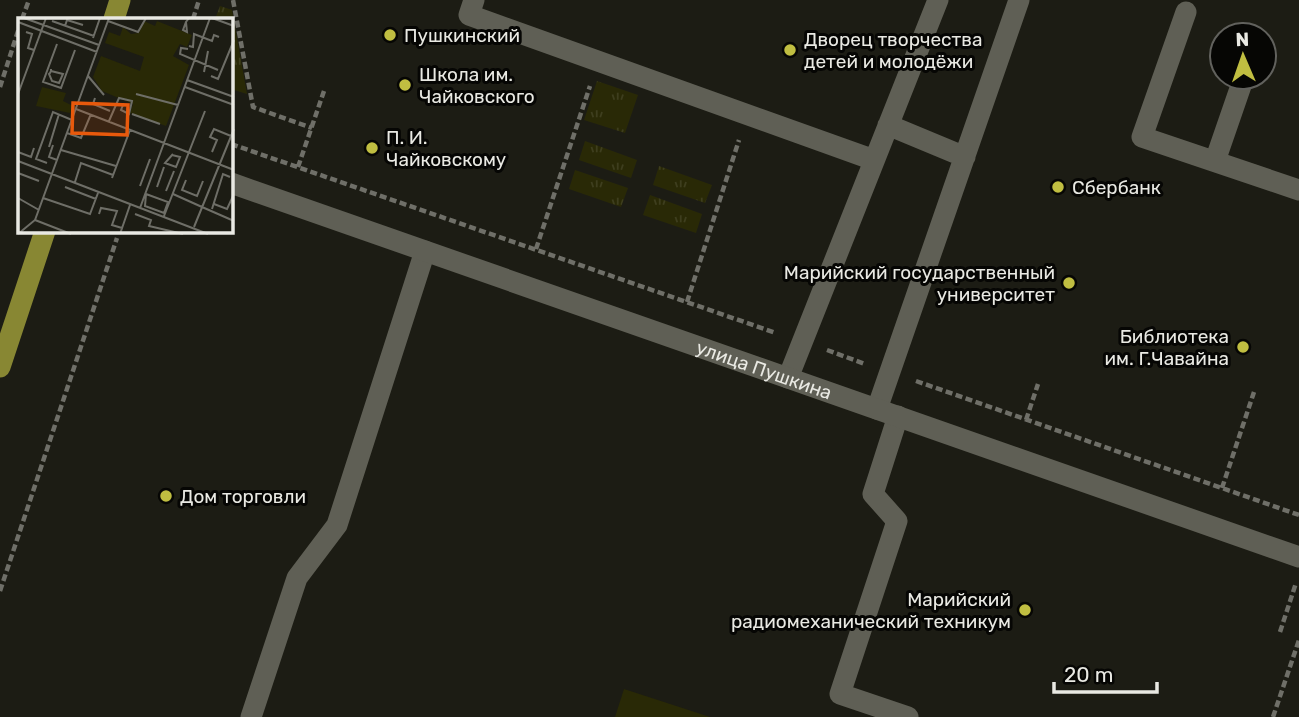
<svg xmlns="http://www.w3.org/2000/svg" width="1299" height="717" viewBox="0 0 1299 717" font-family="Rubik,sans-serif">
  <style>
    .grass { fill: url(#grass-tufts) }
    .pitch { fill: #292906 }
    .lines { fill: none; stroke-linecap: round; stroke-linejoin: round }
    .path { stroke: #6f6f68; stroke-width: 4.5; stroke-dasharray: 7 3.5; stroke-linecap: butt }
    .service { stroke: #5f5f55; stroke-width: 21 }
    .tertiary { stroke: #5f5f55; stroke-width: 21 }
    .primary { stroke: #888733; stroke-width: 21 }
    .poi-dot { fill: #c0be41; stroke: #060604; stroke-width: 2.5 }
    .labels { text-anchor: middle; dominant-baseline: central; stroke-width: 6; stroke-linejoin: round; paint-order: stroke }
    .poi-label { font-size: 19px; fill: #e9e9e3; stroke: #060604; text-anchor: start }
    .street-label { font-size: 19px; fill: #e9e9e3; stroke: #060604 }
    .inset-road { fill: none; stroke: #6e6e67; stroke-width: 2 }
    .view { fill: #e8590c; fill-opacity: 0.15; stroke: #e8590c; stroke-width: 3.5 }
    .inset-edge { fill: none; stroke: #e9e9e3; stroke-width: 3.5 }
  </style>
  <defs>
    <pattern id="grass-tufts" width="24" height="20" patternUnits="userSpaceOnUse" patternTransform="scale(1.75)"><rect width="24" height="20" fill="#292906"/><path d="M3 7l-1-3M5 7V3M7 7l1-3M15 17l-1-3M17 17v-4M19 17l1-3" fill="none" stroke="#3e3e1e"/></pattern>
  </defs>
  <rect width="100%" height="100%" fill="#1c1c14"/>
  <!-- grass -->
  <path class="grass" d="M220,6L232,10L247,94L231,89V19H215Z
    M597,81L638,95L625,133L584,120Z
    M585,141L637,160L631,178L579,160Z
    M659,166L712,185L705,203L653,185Z
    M575,170L628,188L621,207L569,189Z
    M650,195L702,214L696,233L643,215Z"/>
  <!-- pitch -->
  <path class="pitch" d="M624,689L710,717H615Z"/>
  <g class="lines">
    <!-- path -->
    <path class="path" d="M233,0L253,107L312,128
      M22,19L29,0
      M193,19L199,0
      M0,87L19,28
      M231,144L776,333
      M298,167L324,91
      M536,249L590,86
      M687,302L739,140
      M827,350L865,364
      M916,381L1299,515
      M1026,420L1038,384
      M1222,488L1254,392
      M0,591L117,238
      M1280,632L1296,583
      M1273,717L1299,640"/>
    <!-- service -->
    <path class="service" d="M474,0L469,15L874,160
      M1186,12L1142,137L1299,190
      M888,125L965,157
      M1215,161L1244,77
      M788,378L938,0
      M877,409L1019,0
      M898,416L873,494L897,521L840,694L908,717
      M251,717L297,578L337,525L425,251"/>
    <!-- tertiary -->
    <path class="tertiary" id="s1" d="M231,183L1299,557"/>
    <!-- primary -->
    <path class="primary" d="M114,19L120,0
      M0,367L45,231"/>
  </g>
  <!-- markers -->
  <g class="poi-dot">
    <circle cx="390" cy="35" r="7"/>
    <circle cx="790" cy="50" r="7"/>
    <circle cx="405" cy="85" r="7"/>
    <circle cx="372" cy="148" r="7"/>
    <circle cx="1058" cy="187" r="7"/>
    <circle cx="1069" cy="283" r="7"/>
    <circle cx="1243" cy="347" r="7"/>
    <circle cx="166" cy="496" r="7"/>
    <circle cx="1025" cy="610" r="7"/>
  </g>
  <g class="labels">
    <!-- poi labels -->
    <g class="poi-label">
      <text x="404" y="35">Пушкинский</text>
      <text x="804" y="39">Дворец творчества<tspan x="804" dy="22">детей и молодёжи</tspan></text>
      <text x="419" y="74">Школа им.<tspan x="419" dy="22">Чайковского</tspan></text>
      <text x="386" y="137">П. И.<tspan x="386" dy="22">Чайковскому</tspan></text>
      <text x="1072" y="187">Сбербанк</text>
      <text x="1055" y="272" text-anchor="end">Марийский государственный<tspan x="1055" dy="22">университет</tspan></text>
      <text x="1229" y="336" text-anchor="end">Библиотека<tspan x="1229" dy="22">им. Г.Чавайна</tspan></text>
      <text x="180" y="496">Дом торговли</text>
      <text x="1011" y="599" text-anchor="end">Марийский<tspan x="1011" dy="22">радиомеханический техникум</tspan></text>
    </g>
    <!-- street labels -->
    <g class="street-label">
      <text stroke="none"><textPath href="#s1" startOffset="565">улица Пушкина</textPath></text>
    </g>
  </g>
  <!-- overview -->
  <g transform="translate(18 18)">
    <rect width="215" height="215" fill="#1c1c14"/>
    <path d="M126,3L137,8L139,3L174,17L169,29L162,26L155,38L171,47L148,108L112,95L115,86L84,73L75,59L83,38L122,53L126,39L87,25L91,14L102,18L105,9L113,16L121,15ZM24,69L48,75L45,83L55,88L52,95L18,88Z" fill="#292906"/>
    <path class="inset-road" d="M6,0L81,27M194,0L216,8M34,3L76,18M90,3L120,14L128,0M0,4L79,34M168,4L169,14L165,12L168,4L171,0M47,8L49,2L65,7M8,14L14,16L10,30L16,32M75,20L82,0M39,26L25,64L43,70L57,32M171,28L175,29L176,16L194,23L196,17L201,19M170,31L163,30L162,36L200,52M33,53L45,56L41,65L34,63L31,56L32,55L33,53V51M186,54L190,33M70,58L86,77M193,58L200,61L216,22M169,62L216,79M167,69L216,87M0,76L28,0M118,76L160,87M77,80L75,86L92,93M58,91L216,152M114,96L142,106M91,103L101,80L114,83L111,96L103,92L105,87M49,115L63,120L73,96M35,127L31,139L39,142M31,129L41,96M43,132L98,148M0,134L13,139L16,130M194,134L199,122L192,119L196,111L213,118M154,137L162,139L158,149L147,145L155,136M0,143L190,216M29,145L18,141L35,94L54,102M0,155L21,163M94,160L112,112M168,162L164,172L179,178L185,163M57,164L63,145L95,157M122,168L132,141M47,169L78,181M139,169L146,149M148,173L156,153M128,176L150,184L146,195L127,188ZM155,176L184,189M0,180L21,192M25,180L72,196L80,175M196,186L209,191L216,176M184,189L216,203M122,190L192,0M194,191L205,156L212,159M81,196L83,190L99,193L94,207L104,210M117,196L133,202L131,208L165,216M146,198L187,93M17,202L53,216M176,209L216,111M0,216L17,202L91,0M102,216L112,187"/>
    <path class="view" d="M55,85L110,87L109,117L54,115Z"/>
    <rect width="215" height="215" class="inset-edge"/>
  </g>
  <!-- north arrow -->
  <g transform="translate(1243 56) rotate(358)"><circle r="33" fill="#060604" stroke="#61615d" stroke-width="2"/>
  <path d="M0-5L12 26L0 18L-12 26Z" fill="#c0be41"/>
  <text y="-10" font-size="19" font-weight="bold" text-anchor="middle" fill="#e9e9e3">N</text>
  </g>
  <!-- scale -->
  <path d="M1054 682v10h103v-10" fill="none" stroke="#e9e9e3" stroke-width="3.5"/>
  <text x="1064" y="682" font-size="21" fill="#e9e9e3" stroke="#060604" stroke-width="5" paint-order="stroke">20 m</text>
</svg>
